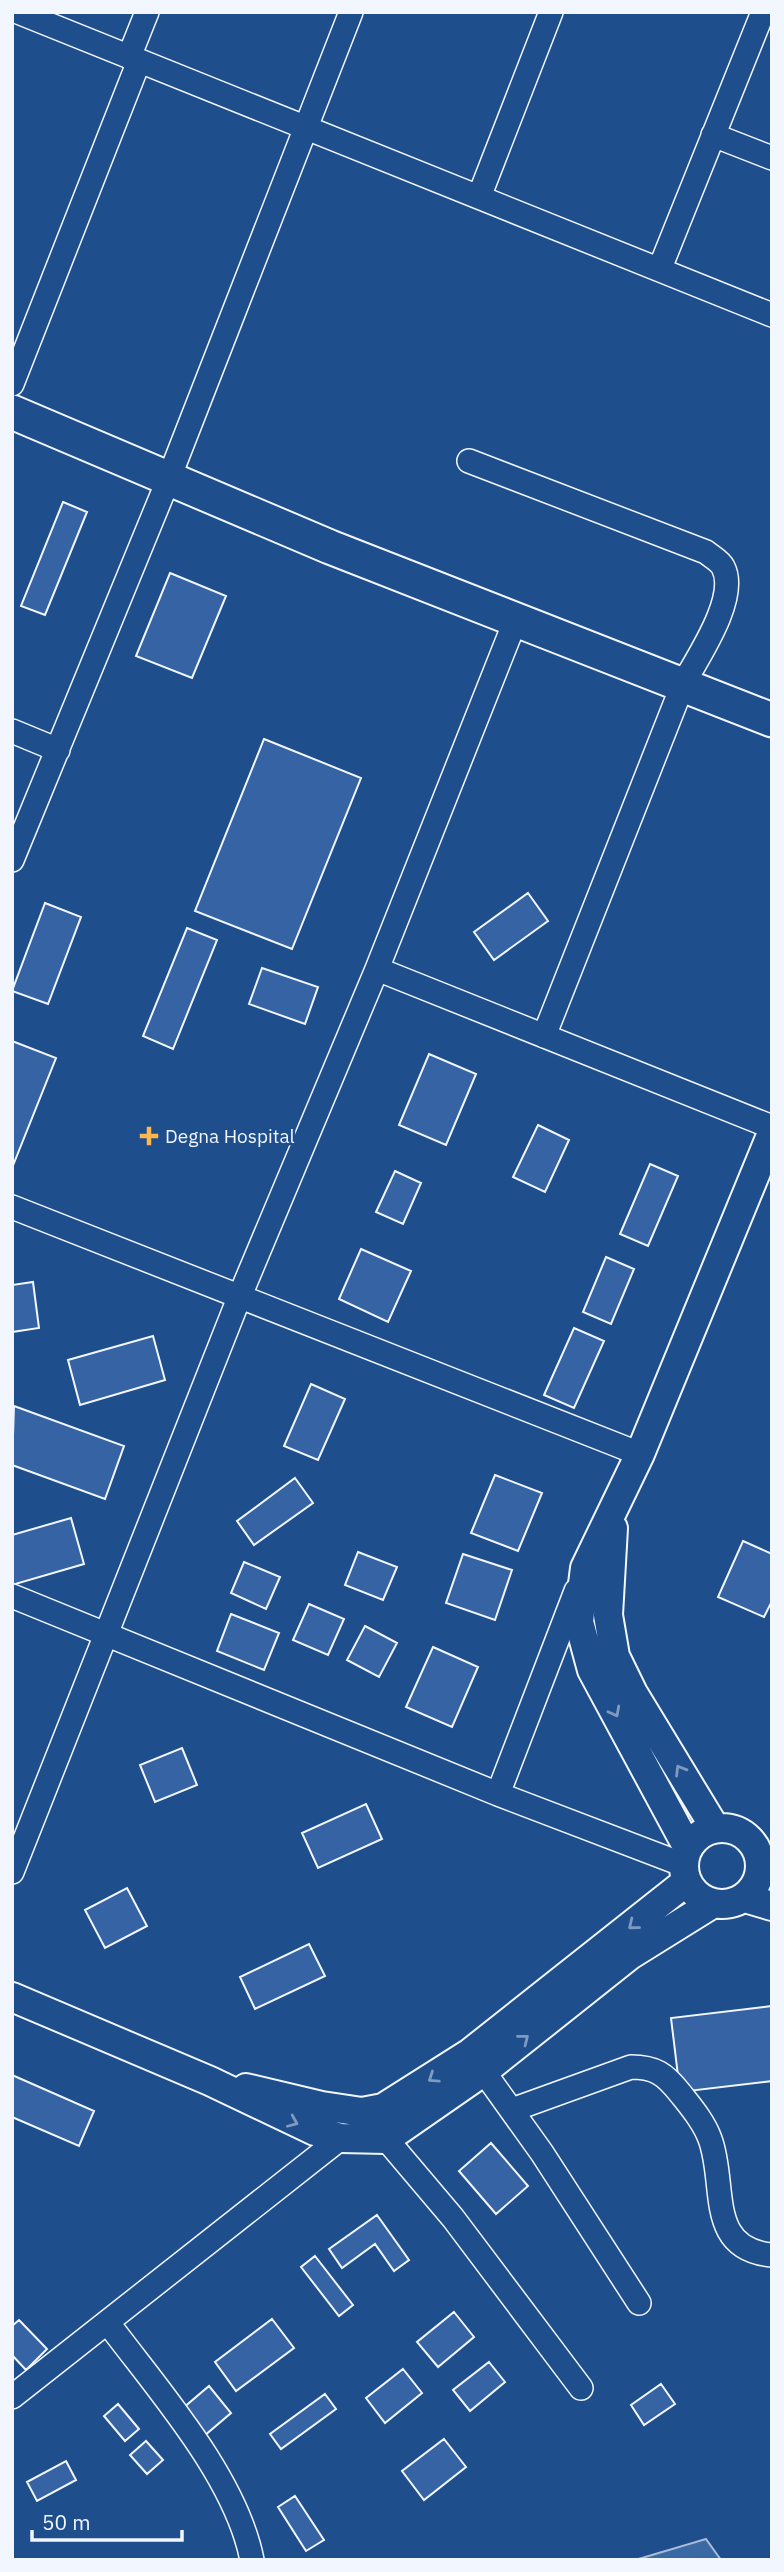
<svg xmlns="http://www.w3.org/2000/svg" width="784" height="2572" viewBox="0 0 784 2572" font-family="'IBM Plex Sans',sans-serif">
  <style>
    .water { fill: #3b69a3; stroke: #a8bbd7; stroke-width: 2 }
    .building { fill: #3563a3; stroke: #f2f6ff; stroke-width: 2 }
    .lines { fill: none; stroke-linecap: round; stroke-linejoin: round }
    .minor-casing { stroke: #f2f6ff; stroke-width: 26 }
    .major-casing { stroke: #f2f6ff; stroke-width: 32 }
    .highway-casing { stroke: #f2f6ff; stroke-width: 37 }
    .minor { stroke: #1f4e8c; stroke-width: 23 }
    .major { stroke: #1f4e8c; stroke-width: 28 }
    .highway { stroke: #1f4e8c; stroke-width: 33 }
    .oneway { stroke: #7e9ac0 }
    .poi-dot { fill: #ffb74d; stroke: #1f4e8c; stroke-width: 2.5 }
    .labels { text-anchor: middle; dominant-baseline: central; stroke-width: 5; stroke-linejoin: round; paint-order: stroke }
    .poi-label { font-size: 19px; fill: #f2f6ff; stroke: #1f4e8c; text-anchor: start }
  </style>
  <rect width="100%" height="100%" fill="#1f4e8c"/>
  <!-- water -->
  <path class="water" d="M706,2539L721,2560H635Z"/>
  <!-- building -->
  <path class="building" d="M63,502L87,512L45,615L21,606Z
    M170,573L226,596L192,678L136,656Z
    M264,739L361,778L292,949L195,911Z
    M528,893L548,921L494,960L474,932Z
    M45,903L81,917L48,1004L12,991Z
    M187,928L217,940L173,1049L143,1036Z
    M262,968L318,987L305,1024L249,1004Z
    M12,1041L56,1058L12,1168Z
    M429,1054L476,1074L446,1145L399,1125Z
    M538,1125L569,1140L545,1192L513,1177Z
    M650,1164L678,1176L648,1246L620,1234Z
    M395,1171L421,1183L403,1224L376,1212Z
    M361,1249L411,1271L388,1322L339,1299Z
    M606,1257L634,1269L611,1324L583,1312Z
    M33,1282L39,1328L12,1332V1285Z
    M574,1328L604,1341L574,1408L544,1395Z
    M153,1336L165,1380L80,1405L68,1360Z
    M311,1384L345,1399L318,1460L284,1446Z
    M14,1406L124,1446L105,1499L12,1465Z
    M495,1475L542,1493L518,1551L471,1533Z
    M295,1478L313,1503L254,1545L237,1521Z
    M71,1518L84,1564L12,1585V1535Z
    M743,1541L772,1554V1601L764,1617L718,1597Z
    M358,1552L397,1567L383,1600L345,1585Z
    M463,1554L512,1570L495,1620L446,1603Z
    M244,1562L280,1577L266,1609L231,1593Z
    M309,1604L344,1619L328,1655L293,1640Z
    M231,1614L279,1633L264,1670L217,1651Z
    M365,1626L397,1643L379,1677L347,1660Z
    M433,1647L478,1667L452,1727L406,1707Z
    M182,1748L197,1785L155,1802L140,1765Z
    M366,1804L382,1839L318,1868L302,1833Z
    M127,1888L147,1926L105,1948L85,1910Z
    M309,1944L325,1976L255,2009L240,1977Z
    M772,2006V2081L680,2092L671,2018Z
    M12,2075L94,2111L79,2146L12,2117Z
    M491,2143L528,2186L496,2214L459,2171Z
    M377,2215L409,2260L394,2271L375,2244L342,2268L329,2249Z
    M315,2256L353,2305L339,2316L301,2267Z
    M454,2312L474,2337L438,2367L417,2342Z
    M272,2319L294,2348L236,2391L215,2362Z
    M19,2320L47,2349L26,2370L12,2355V2326Z
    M489,2362L505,2382L470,2411L453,2390Z
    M403,2369L422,2393L385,2423L366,2398Z
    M661,2384L675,2404L644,2425L631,2405Z
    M209,2386L231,2413L204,2436L182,2409Z
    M325,2394L336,2409L281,2449L270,2434Z
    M118,2404L139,2429L125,2441L104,2416Z
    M444,2439L466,2467L424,2500L402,2471Z
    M146,2441L163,2460L147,2474L130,2455Z
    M66,2461L76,2480L37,2501L27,2482Z
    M295,2496L324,2540L306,2551L278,2507Z"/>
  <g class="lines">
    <!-- minor casing -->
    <g class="minor-casing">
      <path id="minor" d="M18,12L772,315
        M129,57L147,12
        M713,135L772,158
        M479,197L551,12
        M660,268L763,12
        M12,384L139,61
        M469,461L706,552C712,557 720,561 723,567C739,597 698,657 683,684L544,1036
        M12,731L58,750
        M12,860L169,478L351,12
        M377,969L772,1127
        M12,1207L640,1454
        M12,1596L498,1794L684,1865
        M498,1794L576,1591
        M12,1872L239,1298L377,969L516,619
        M474,2058L542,2153L639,2303
        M512,2110L631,2067C655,2067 665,2074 680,2093C691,2107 704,2122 710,2139C727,2184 705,2249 772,2255
        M376,2127L453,2218L581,2388
        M108,2323C158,2390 236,2477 252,2560
        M12,2397L341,2138"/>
    </g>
    <!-- major casing -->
    <g class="major-casing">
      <path id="major" d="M613,1528L608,1615L615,1656L633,1693L715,1828
        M684 1866a38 38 0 1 1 76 0a38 38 0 1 1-76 0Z
        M688,1848L592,1670L579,1622L582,1592L585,1568L640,1454L772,1133
        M745,1898L772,1906
        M12,1997L210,2081L315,2131L341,2138L386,2139L484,2071L630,1955L712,1904
        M246,2088L322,2106L362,2112L383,2108L470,2053L686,1882"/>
    </g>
    <!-- highway casing -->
    <g class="highway-casing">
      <path id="highway" d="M12,412L330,547L772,720"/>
    </g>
    <!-- minor -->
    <use href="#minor" class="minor"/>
    <!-- major -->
    <use href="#major" class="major"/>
    <!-- highway -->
    <use href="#highway" class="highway"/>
  </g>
  <!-- one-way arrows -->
  <defs><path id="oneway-chevron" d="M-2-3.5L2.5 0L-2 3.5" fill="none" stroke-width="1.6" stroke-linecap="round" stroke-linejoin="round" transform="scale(1.75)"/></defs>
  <g class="oneway">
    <use href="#oneway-chevron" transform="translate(615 1712) rotate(62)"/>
    <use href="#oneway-chevron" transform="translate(680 1770) rotate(-121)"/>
    <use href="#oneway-chevron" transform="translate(633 1925) rotate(141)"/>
    <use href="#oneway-chevron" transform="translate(524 2039) rotate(-38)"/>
    <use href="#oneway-chevron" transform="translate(433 2078) rotate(146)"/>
    <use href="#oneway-chevron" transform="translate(293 2122) rotate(23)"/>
  </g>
  <!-- markers -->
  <path class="poi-dot" d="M145.5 1125.5h7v7h7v7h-7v7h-7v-7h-7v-7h7z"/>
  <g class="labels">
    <!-- poi labels -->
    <g class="poi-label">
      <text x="165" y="1136">Degna Hospital</text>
    </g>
  </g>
  <!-- border -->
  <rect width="784" height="2572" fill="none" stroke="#f2f6ff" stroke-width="28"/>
  <!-- scale -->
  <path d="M32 2530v10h150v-10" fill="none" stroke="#f2f6ff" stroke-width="3.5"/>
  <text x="42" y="2530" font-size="21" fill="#f2f6ff" stroke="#1f4e8c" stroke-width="5" paint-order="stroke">50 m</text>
</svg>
